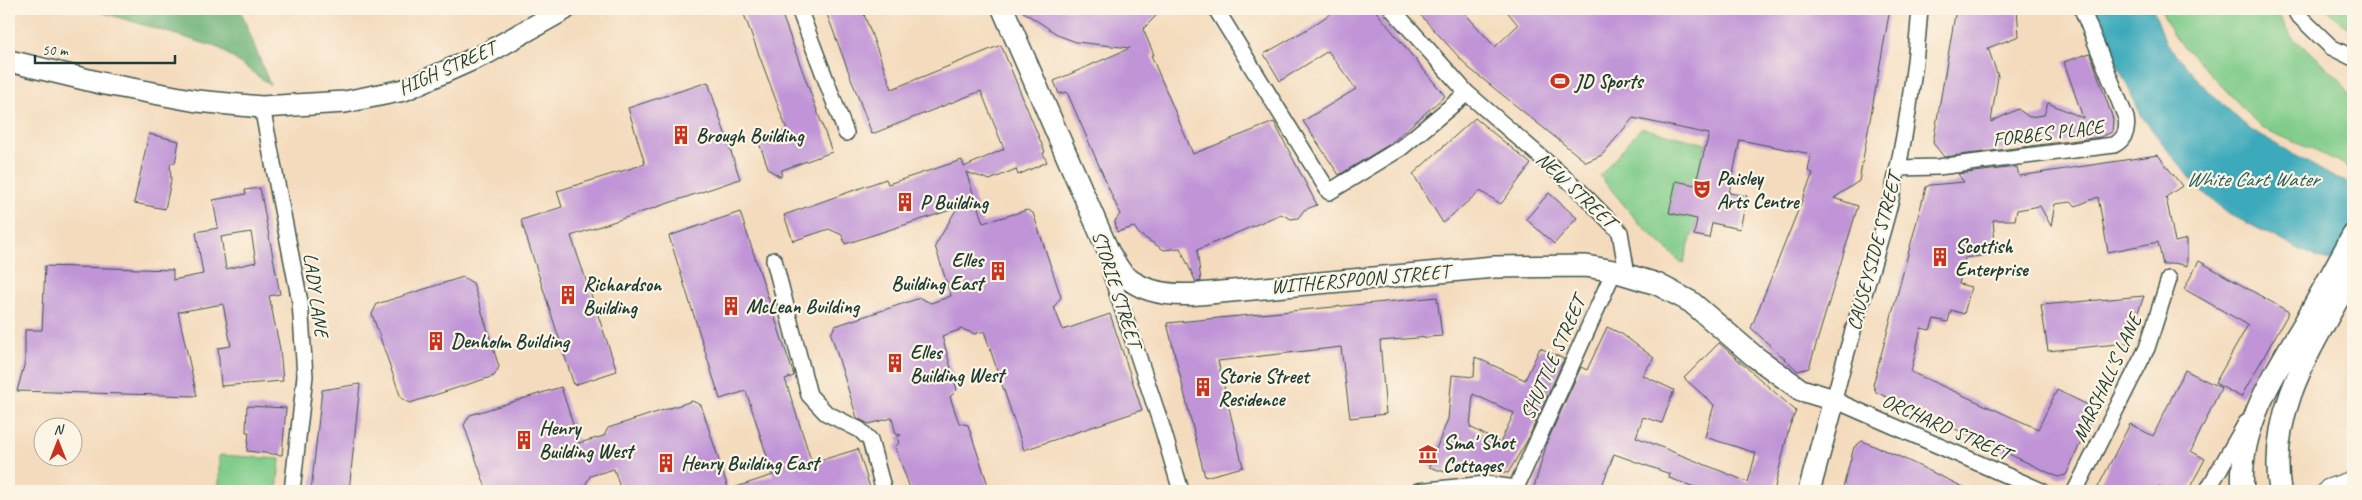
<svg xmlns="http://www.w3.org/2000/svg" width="2362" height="500" viewBox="0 0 2362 500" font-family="Caveat,sans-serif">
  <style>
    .green { fill: #80cc8a; stroke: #50845f }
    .forest { fill: #68b076; stroke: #447655 }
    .water { fill: #3caabb; stroke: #2e7478 }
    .building { fill: #c094d7; fill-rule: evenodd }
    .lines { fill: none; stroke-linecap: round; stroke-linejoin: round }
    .street-casing { stroke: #3f5549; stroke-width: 18 }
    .secondary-casing { stroke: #3f5549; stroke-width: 24 }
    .primary-casing { stroke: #3f5549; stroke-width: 26 }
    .street { stroke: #fff; stroke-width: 15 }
    .secondary { stroke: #fff; stroke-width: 21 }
    .primary { stroke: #fff; stroke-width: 24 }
    .labels { text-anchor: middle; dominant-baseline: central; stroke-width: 4.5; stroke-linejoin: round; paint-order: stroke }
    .street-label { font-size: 20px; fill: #1f3d34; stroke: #fcf5e5 }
    .poi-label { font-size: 20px; font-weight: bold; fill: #1f3d34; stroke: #fcf5e5; text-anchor: start }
    .water-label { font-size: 21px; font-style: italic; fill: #285e5c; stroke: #fcf5e5 }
  </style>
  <rect width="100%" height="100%" fill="#fcf5e5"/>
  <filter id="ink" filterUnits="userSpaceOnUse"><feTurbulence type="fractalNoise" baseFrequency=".02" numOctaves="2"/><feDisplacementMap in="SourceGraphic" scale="10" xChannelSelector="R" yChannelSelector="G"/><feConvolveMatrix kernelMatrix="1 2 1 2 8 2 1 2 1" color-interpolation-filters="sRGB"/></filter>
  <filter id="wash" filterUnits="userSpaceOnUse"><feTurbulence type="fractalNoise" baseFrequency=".0096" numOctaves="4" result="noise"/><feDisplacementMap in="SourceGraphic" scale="20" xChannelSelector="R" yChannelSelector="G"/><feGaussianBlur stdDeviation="1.12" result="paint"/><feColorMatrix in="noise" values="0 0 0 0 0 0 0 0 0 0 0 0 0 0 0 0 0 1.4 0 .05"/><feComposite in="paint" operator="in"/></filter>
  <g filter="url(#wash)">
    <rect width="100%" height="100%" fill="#f4dbbd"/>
    <!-- green -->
    <path class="green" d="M2161,9H2275L2291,36L2337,76L2353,98V170L2336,160L2262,128L2172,34Z
      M2326,9H2353V29L2346,26Z
      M1641,128L1706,144L1695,185L1676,182L1669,213L1697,219L1683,264L1638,222L1600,176Z
      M219,455L280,459L277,491H219Z"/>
    <!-- forest -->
    <path class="forest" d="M91,9H240L270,85L219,48Z"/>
    <!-- water -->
    <path class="water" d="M2091,9H2153L2166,43L2208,91L2251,130L2335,178L2353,184V266L2317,258L2227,213L2195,185L2142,117Z"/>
    <g id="blocks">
      <!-- building -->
      <path class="building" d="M742,9H780L832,152L782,170L781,177L769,170L758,140L787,130Z
        M825,9H862L892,89L1001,45L1045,152L1043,153L1047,162L1018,175L1016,169L990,180L966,172L983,223L1027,210L1033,213L1061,297L1054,307L1063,330L1110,314L1142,410L1024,450L984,331L975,334L962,329L942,336L957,390L950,397L959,423L968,425L990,491H911L895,447L899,443L897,437L901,435L896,434L892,418L869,424L857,418L831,334L835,326L920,298L931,303L951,296L935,246L957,208L845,244L842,235L829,229L793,241L784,215L886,179L888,184L962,160L964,167L1004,149L981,91L872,134Z
        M1019,9H1163L1143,29L1154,55H1151L1193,154L1274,122L1317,205L1304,210L1298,218L1291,219L1281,214L1197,250L1201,281L1196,282L1180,248L1164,250L1140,235L1134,227L1117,232L1115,221L1120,214L1067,92L1059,94L1054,81L1130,48L1076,42L1060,36Z
        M1337,9H1374L1445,96L1390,144L1339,175L1303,121L1356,89L1328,51L1280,81L1264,54L1311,27Z
        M1415,9H1461L1495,47L1518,25L1505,9H1890L1859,181L1834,198L1858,206L1809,368L1798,371L1751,328L1813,173L1808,171L1811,154L1740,140L1729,193L1747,196L1740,229L1712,223L1709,238L1694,235L1697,219L1669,213L1676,181L1695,185L1709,134L1633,118L1602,155L1586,162L1469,68Z
        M1956,9H2017L2019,36L1988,48L1998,76L1991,122L2018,109L2029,117L2044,115L2048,103L2083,118L2064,62L2090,53L2113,119L2112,132L2101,137L1944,157L1933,143Z
        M708,82L740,179L571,236L617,371L574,385L521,220L562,207L557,191L645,164L628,108Z
        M1475,118L1531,164L1501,204L1480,191L1443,223L1413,174Z
        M149,134L179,141L175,163H170L171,181L165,209L134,203Z
        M2158,155L2182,186L2166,197L2175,242L2187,239V266L2174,263L2163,265L2158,242L2108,252L2098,197L2076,206L2071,202L2055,204L2051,226L2040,206L2017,210L2015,220H1993L1996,254L1965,258L1959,284L1971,287L1964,314L1951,310L1948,322L1934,319L1930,330L1921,328L1911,372L2038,429L2057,390L2096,409L2066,475L2058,477L1876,392L1873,385L1926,187L1930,185L1964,182L1958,174L2017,167L2019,176Z
        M260,188L280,294L269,296L280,349L283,381L221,386L218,348L231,346L223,304L178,312L197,396L17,391L25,362V330H42L45,266L173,270V280L203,274L196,232L218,228L213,200L246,194L245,190ZM251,232L256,262L226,269L221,237Z
        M1549,193L1577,218L1554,244L1526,219Z
        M740,212L794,376L785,379L812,463L858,449L871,491H734L733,488L773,475L746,391L720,399L669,236Z
        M2199,261L2289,312L2241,397L2215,383L2248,325L2184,289Z
        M463,277L473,283L499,367L494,376L410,403L401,398L372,314L377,304Z
        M2144,296L2127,343L2048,351L2041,305Z
        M1437,297L1442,336L1380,341L1386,414L1350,418L1341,347L1218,361L1243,467L1205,477L1167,323Z
        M1607,327L1622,334L1654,358L1642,375L1674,390L1662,423L1643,417L1636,437L1748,482L1756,453L1705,437L1714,405L1684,378L1719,343L1796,411L1789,428L1774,491H1706L1669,478L1670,474L1614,454L1600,491H1533L1547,442L1581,367L1587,370Z
        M1540,348L1564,359L1528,439L1508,473L1471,466L1451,457L1445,472L1429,467L1448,419L1452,375L1474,377L1475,357L1525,380ZM1473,394L1514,413L1500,443L1470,427Z
        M2185,370L2221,388L2191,451L2205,459L2188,491H2170L2159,486L2156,491H2096L2130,424L2153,436Z
        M360,384L349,491H311L322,390Z
        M561,387L579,443L604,436L608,428L692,401L701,405L729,491H621L614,469L590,476L585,486L570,491H487L464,425L470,415Z
        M247,406L286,408L282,455L247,451L249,432H246Z
        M1862,441L1898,456L1972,491H1842L1854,447Z"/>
    </g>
  </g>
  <g filter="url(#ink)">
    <use href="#blocks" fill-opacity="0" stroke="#3f5549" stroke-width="1"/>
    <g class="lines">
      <!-- street casing -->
      <g class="street-casing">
        <path id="street" d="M799,9L846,133
          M1216,9L1329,192L1401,148L1467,93
          M1392,9L1467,93L1579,190L1620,232L1627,274
          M1920,9C1915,75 1905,142 1889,207C1872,272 1850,335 1834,400L2042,491
          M2295,9L2297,14L2331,47L2353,58
          M262,107L300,302L305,376L292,491
          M1898,168L1938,167L2114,145C2125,139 2128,130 2126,118L2082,9
          M1110,259V272L1162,427L1181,491
          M774,260L809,395L826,413L860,430L870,440L884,491
          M1418,491L1486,484L1516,488L1614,271
          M2075,491L2147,348L2169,279
          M2207,491L2246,423"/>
      </g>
      <!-- secondary casing -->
      <g class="secondary-casing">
        <path id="secondary" d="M1003,9L1109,253C1114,260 1118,270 1125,276C1145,294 1173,296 1199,294L1494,267L1586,266L1614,271L1657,284L1691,302L1754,356L1801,390L1834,400L1809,491
          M9,61L105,84L197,101L262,107L345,102L404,90L487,53L565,9
          M2243,491C2237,429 2275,373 2305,322C2321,293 2337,264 2353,235
          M2280,491C2267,408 2316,342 2353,272"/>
      </g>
      <!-- primary casing -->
      <g class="primary-casing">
        <path id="primary" d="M2330,491L2353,483"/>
      </g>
      <!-- street -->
      <use href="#street" class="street"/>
      <!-- secondary -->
      <use href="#secondary" class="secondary"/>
      <!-- primary -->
      <use href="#primary" class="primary"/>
    </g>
  </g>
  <!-- icons -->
  <defs>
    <g id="stadium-bare" transform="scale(1.5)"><path d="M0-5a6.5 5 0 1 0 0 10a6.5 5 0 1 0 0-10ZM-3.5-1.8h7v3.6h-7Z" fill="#c8321e" stroke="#fcf5e5" stroke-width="2.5" paint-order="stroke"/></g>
    <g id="building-bare" transform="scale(1.5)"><path d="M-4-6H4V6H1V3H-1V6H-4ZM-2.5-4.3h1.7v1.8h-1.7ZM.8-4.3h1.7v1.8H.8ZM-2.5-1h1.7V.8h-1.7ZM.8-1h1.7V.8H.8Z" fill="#c8321e" stroke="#fcf5e5" stroke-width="2.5" paint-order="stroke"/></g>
    <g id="theatre-bare" transform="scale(1.5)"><path d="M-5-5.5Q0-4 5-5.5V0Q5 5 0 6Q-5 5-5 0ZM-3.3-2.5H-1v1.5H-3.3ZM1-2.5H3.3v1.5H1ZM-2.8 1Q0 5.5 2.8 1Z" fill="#c8321e" stroke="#fcf5e5" stroke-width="2.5" paint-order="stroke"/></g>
    <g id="museum-bare" transform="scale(1.5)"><path d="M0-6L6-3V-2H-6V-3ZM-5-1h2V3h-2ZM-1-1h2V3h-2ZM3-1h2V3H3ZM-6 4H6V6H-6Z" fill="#c8321e" stroke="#fcf5e5" stroke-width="2.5" paint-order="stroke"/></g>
  </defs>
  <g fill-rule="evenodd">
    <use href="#stadium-bare" x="1560" y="81"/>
    <use href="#building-bare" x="681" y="135"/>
    <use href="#theatre-bare" x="1702" y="189"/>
    <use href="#building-bare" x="905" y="202"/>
    <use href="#building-bare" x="1940" y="257"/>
    <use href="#building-bare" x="998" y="271"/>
    <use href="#building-bare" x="568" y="295"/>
    <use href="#building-bare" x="731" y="306"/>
    <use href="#building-bare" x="436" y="341"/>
    <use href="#building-bare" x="895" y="363"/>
    <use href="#building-bare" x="1203" y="387"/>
    <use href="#building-bare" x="524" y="440"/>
    <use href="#museum-bare" x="1428" y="454"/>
    <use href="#building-bare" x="666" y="463"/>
  </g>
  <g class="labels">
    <!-- street labels -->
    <g class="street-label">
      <text transform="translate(447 68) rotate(-24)">HIGH STREET</text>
      <text transform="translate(2048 133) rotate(-7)">FORBES PLACE</text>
      <text transform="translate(1576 190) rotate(43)">NEW STREET</text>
      <text transform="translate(1874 252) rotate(-75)">CAUSEYSIDE STREET</text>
      <text transform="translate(1360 279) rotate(-5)">WITHERSPOON STREET</text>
      <text transform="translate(1117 289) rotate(72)">STORIE STREET</text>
      <text transform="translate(316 295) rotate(82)">LADY LANE</text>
      <text transform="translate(1553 358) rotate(-66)">SHUTTLE STREET</text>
      <text transform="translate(2107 378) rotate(-65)">MARSHALL'S LANE</text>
      <text transform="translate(1946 427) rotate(24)">ORCHARD STREET</text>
    </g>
    <!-- poi labels -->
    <g class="poi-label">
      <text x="1575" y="81">JD Sports</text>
      <text x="696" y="135">Brough Building</text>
      <text x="1717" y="178">Paisley<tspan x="1717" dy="23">Arts Centre</tspan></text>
      <text x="920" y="202">P Building</text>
      <text x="1955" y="246">Scottish<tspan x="1955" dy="23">Enterprise</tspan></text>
      <text x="983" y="260" text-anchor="end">Elles<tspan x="983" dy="23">Building East</tspan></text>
      <text x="583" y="284">Richardson<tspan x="583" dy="23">Building</tspan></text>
      <text x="746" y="306">McLean Building</text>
      <text x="451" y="341">Denholm Building</text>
      <text x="910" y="352">Elles<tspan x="910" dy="23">Building West</tspan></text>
      <text x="1218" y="376">Storie Street<tspan x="1218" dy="23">Residence</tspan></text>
      <text x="539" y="428">Henry<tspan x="539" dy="23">Building West</tspan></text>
      <text x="1443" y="442">Sma' Shot<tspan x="1443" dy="23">Cottages</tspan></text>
      <text x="681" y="463">Henry Building East</text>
    </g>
    <!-- water labels -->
    <g class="water-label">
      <text x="2252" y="179">White Cart Water</text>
    </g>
  </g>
  <!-- margin -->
  <rect width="2362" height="500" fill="none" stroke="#fcf5e5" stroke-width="30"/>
  <!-- north arrow -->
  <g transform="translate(58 442)"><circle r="24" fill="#fcf5e5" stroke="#a4ab9e"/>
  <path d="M0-4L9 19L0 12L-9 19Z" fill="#c8321e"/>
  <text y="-8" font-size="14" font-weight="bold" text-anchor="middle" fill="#1f3d34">N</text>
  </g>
  <!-- scale -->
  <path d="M35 55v8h140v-8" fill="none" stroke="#1f3d34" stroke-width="2.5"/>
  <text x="42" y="55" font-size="15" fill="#1f3d34" stroke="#fcf5e5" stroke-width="4" paint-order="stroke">50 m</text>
</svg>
